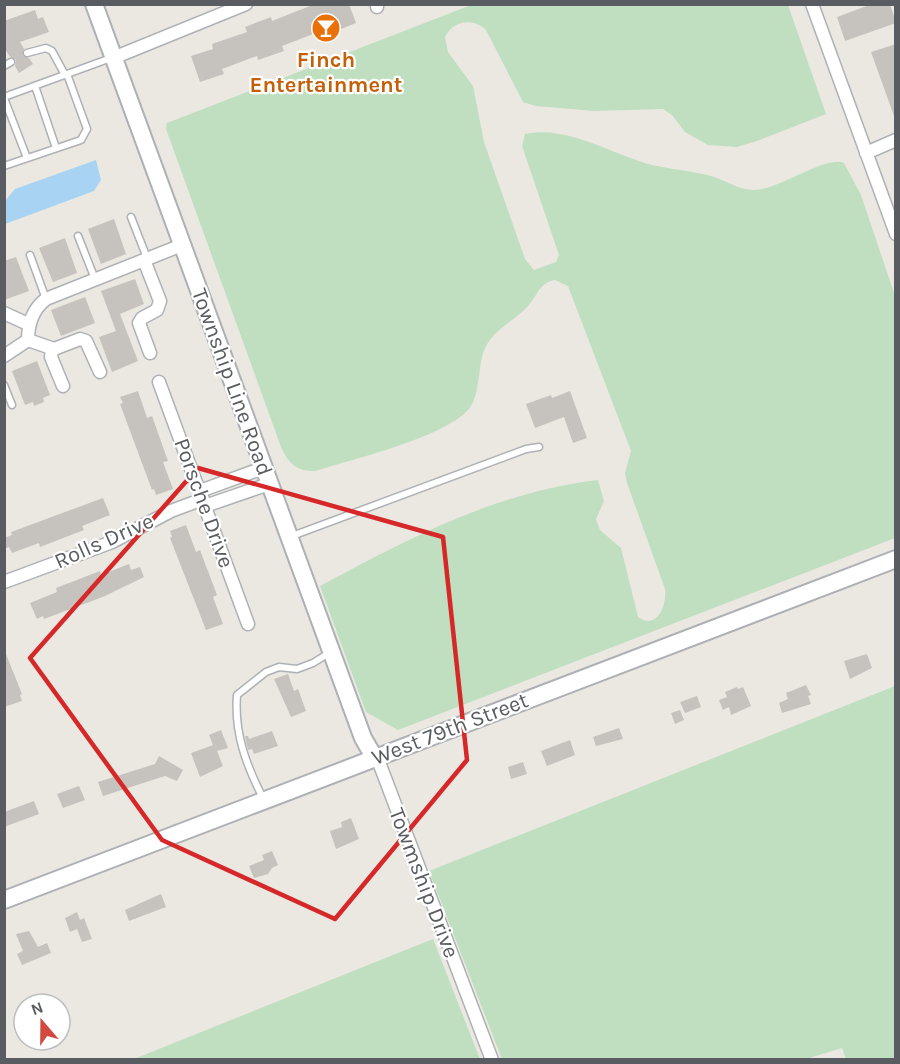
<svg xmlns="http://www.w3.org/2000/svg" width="900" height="1064" viewBox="0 0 900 1064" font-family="Karla,sans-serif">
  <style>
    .green { fill: #c0dfc0 }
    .water { fill: #a8d3f3 }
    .building { fill: #c6c3be }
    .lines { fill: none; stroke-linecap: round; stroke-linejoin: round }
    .lane-casing { stroke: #aeb1b5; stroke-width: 9 }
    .street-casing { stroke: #aeb1b5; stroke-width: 15 }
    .secondary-casing { stroke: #adb0b5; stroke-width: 20 }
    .lane { stroke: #fff; stroke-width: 6 }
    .street { stroke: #fff; stroke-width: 12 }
    .secondary { stroke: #fff; stroke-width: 16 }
    .marked { fill: none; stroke: #d62828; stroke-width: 4.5; stroke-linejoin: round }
    .labels { text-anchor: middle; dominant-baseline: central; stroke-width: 4.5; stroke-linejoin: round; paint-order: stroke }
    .food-label { font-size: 22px; font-weight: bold; fill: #c56008; stroke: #fff }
    .street-label { font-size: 22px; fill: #595c60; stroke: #fff }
  </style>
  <rect width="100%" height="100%" fill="#eae8e1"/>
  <!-- green -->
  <path class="green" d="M471,5H788L826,114L757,141L737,147L708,145L685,132L672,115L663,109L595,111L536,106L523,102L486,30C474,18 453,20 445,37L448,52L473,86L484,142L525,259L534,270L556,262L559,255L522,146L525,134C569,124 615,157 657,166C675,170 693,171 711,176C726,180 738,190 754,190C779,190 826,155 844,163L861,195L895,296V538L398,730L366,712L320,586C412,537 493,493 598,480L604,501L596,519L600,530L621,548L638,617C658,631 667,604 665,589L627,483L625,473L631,451L568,286L555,280C538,283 538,296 527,307C512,323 491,330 483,353C478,369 480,397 468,410C442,438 354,459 315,471C296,471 289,464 281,447L166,129L167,123Z
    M895,686V1059H846L842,1048L803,1060L502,1059L429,871Z
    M433,939L480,1059H134Z"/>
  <!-- water -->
  <path class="water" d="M96,160L101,180L94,191L5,224V201L15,189Z"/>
  <!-- building -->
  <path class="building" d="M315,4H349L356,23L331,33L329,28L282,46L284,51L258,60L257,56L222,69L224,74L200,82L191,56L213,49L212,44L247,32L245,27L271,17L272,21Z
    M872,4H890L896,23L845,41L837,17Z
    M35,10L38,19L43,17L49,32L20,42L24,49L23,56L29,58L33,64L19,73L15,66L16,60L10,57L4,47V21Z
    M896,44V116H894L871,52Z
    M114,219L126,254L101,264L88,229Z
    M65,238L77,273L53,282L39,248Z
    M16,257L29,291L4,300V261Z
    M135,279L144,304L120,314L138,361L112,372L99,337L116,331L101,291Z
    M85,297L95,323L61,336L51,310Z
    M37,361L50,395L43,398L44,402L34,406L33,402L25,405L12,371Z
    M138,391L147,418L152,416L168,461L163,462L173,489L156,495L154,489L152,490L120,404L123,403L120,397Z
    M570,391L587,438L573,443L564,417L535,428L526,404L551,395L552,398Z
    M103,498L110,515L82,526L84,530L40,547L39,543L12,553L9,547L4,549V538L12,535L11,532Z
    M186,525L196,552L200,550L206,566L217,595L213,597L223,624L206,630L170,538L172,537L170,531Z
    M129,564L131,570L140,567L144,577L105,596L44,619L43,616L37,619L30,603L57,592L56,588L100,571L101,575Z
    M4,649L22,694L20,695L22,701L4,707Z
    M867,654L872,668L850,679L844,661Z
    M288,674L294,691L298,689L306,711L291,717L274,679Z
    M806,685L811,695L808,696L811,704L782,713L779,703L788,699L786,693Z
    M737,687L738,689L743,687L751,706L731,715L729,707L723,710L719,700L727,697L725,692Z
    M697,696L701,707L685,713L680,702Z
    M680,710L684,720L675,724L671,713Z
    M619,728L623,739L596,746L593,737Z
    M221,730L228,748L217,751L223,766L200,777L191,753L213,745L209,735Z
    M272,731L278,746L254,754L252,749L248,750L245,736H248L249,739Z
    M570,740L575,755L547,766L541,751Z
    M159,756L183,770L177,781L165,776L103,796L98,782L155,764Z
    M523,762L527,774L511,779L508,767Z
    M79,786L85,800L63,808L57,794Z
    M34,801L39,814L4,827V812Z
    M351,818L359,839L336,849L330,831L342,827L341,822Z
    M272,851L278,865L272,868L268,874L254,878L249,866L264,860L262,855Z
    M161,894L166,907L129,921L125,910Z
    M77,912L80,920L84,918L92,939L82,942L77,929L70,932L65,918Z
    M29,931L38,947L47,943L51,953L22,965L17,954L23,951L16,934Z"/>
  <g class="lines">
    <!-- lane casing -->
    <g class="lane-casing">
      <path id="lane" d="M27,53L46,48L52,51L65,75
        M4,66L11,62
        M35,86L56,148
        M4,97L111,58
        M4,98L27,158
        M4,166L81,140L87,129L67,74
        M131,217L147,258
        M78,236L95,279
        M30,255L46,299
        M4,385L12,405
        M292,536L526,449L539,447
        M264,800C246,765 234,733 237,695L266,672L279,667L297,669L313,663L329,653"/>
    </g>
    <!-- street casing -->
    <g class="street-casing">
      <path id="street" d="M377,4V7
        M812,4L896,234
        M113,58L246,4
        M866,153L896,140
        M144,260L160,301L157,310L142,318L139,323L150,353
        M4,313L28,324
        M28,340C28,323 33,309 46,299L182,245
        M28,340L54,349L80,339L86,341L100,372
        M52,349L51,357L63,386
        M4,356L28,340
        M159,382L248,624
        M200,491L263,468
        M205,506L269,484
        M4,582L112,542L171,511L203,499
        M374,757L380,765L492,1060"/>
    </g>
    <!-- secondary casing -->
    <g class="secondary-casing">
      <path id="secondary" d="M94,4L363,738L374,757
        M4,900L896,559"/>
    </g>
    <!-- lane -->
    <use href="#lane" class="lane"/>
    <!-- street -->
    <use href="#street" class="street"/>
    <!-- secondary -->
    <use href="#secondary" class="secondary"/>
  </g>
  <!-- marked area -->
  <path class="marked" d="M198,468L443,537L467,760L335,919L162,840L30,658Z"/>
  <!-- icons -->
  <defs>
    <g id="bar-disc" transform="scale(1.5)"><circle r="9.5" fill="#e8710a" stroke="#fff"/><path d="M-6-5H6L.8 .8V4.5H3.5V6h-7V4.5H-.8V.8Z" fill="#fff"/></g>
  </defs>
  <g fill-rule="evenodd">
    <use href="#bar-disc" x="326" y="28"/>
  </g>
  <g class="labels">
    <!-- food labels -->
    <g class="food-label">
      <text x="326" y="60">Finch<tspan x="326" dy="25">Entertainment</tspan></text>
    </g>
    <!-- street labels -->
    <g class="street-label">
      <text transform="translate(232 382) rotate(70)">Township Line Road</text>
      <text transform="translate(204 503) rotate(70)">Porsche Drive</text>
      <text transform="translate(104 541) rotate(-24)">Rolls Drive</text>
      <text transform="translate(450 729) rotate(-21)">West 79th Street</text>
      <text transform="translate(424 883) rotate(69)">Towmship Drive</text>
    </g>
  </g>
  <!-- border -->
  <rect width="900" height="1064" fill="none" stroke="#595c60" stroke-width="12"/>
  <!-- north arrow -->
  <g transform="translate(42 1022) rotate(340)"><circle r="28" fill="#ffffff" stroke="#bdbebf" stroke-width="1.5"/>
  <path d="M0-4.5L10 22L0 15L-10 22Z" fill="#d2493f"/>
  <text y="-9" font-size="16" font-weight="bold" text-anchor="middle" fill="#595c60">N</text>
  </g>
</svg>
